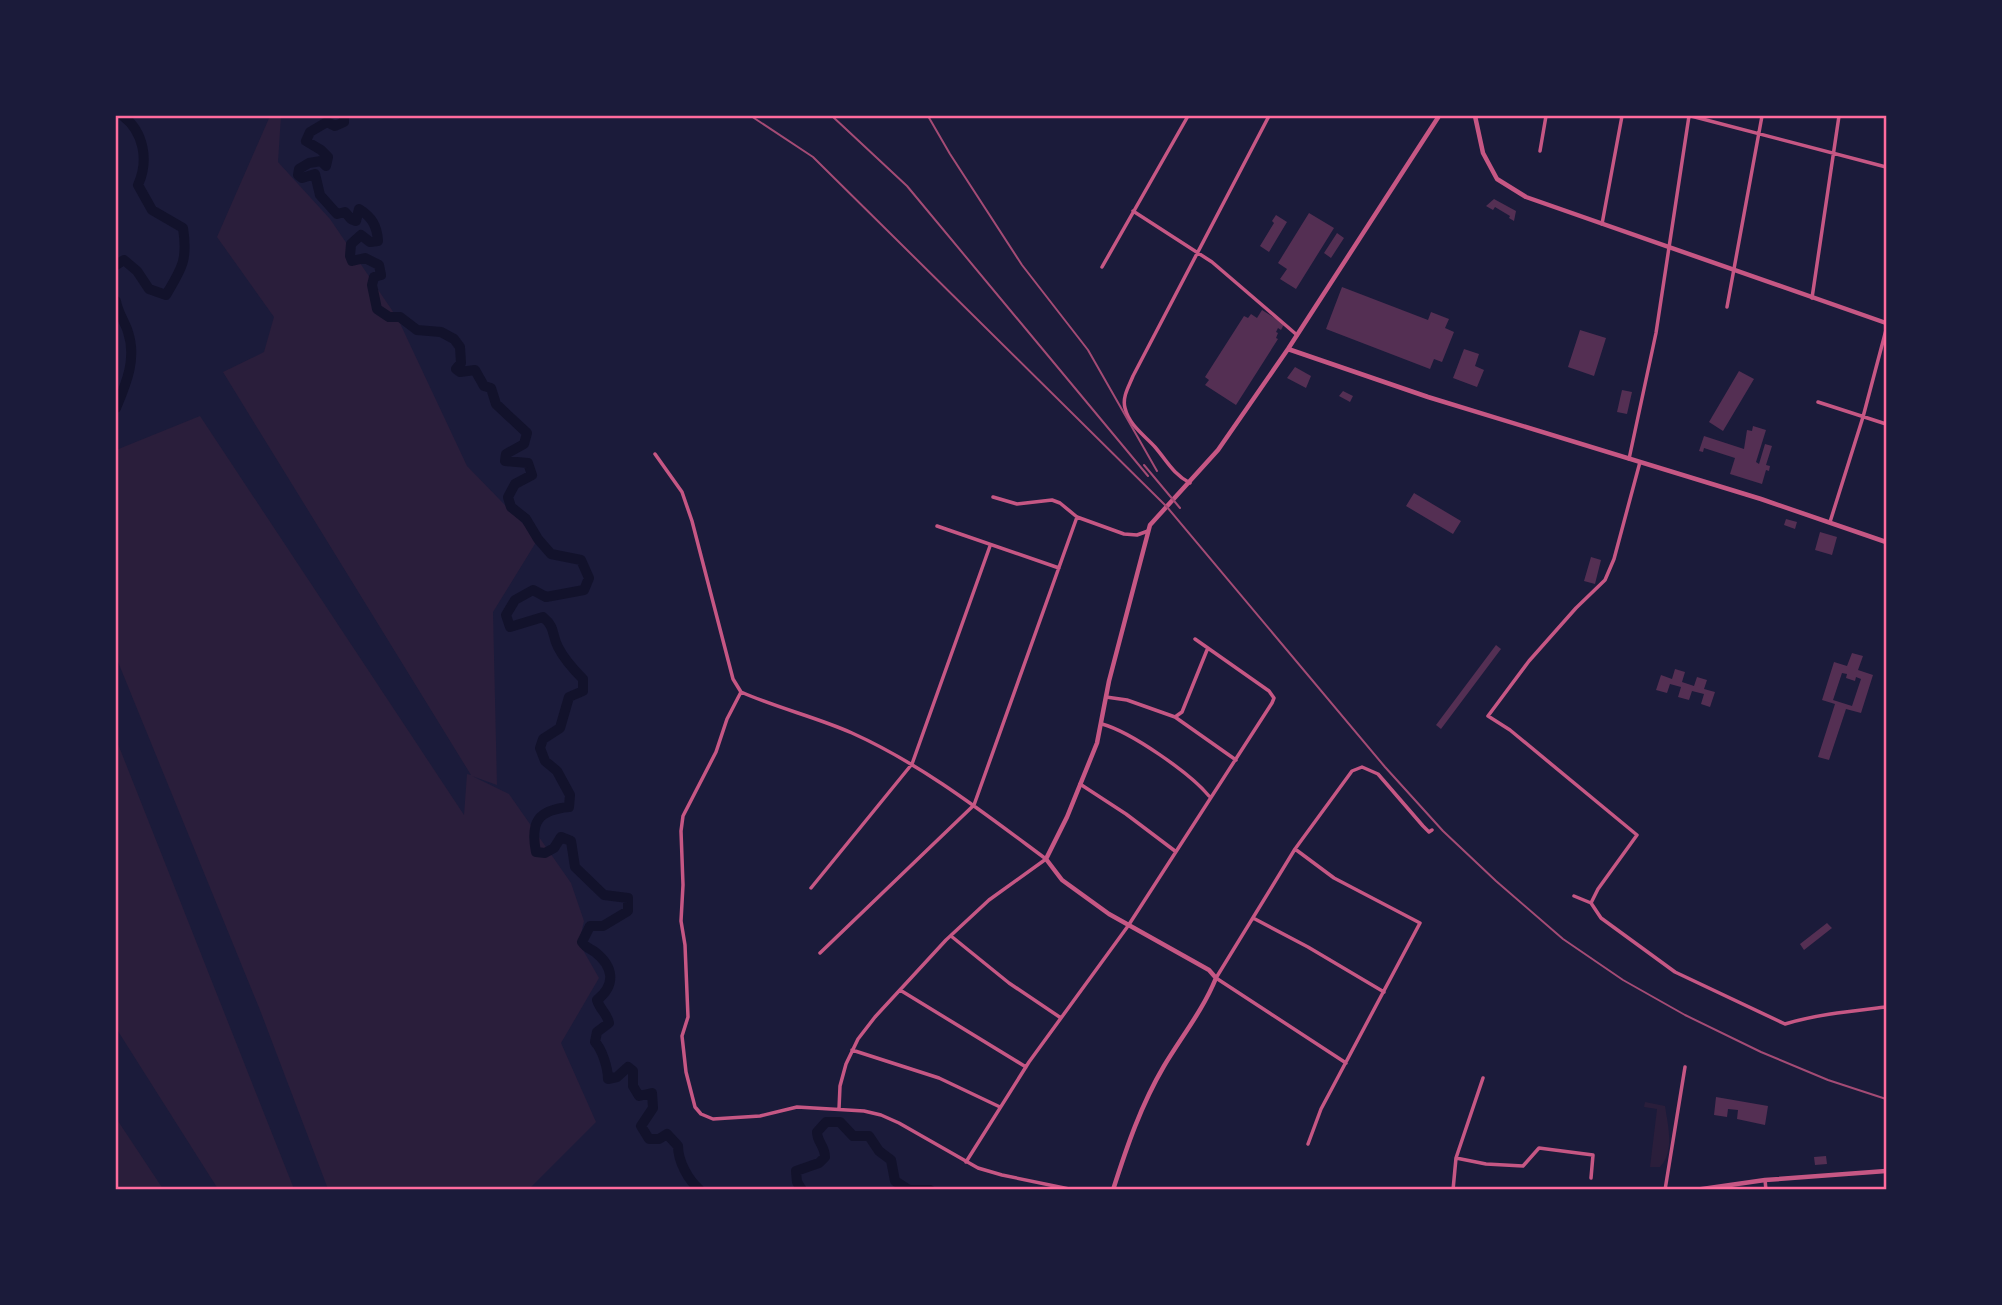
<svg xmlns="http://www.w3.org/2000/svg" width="2002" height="1305" viewBox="0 0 2002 1305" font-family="Georgia,serif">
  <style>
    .green { fill: #2a1e3b }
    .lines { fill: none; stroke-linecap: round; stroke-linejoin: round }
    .river { stroke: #12122b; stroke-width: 10 }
    .building { fill: #542f53; fill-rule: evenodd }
    .minor { stroke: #c65784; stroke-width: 3.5 }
    .tertiary { stroke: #c65784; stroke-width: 4.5 }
    .rail { stroke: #a44b75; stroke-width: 2 }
    .neatline { fill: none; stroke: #ff6b9d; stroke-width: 2.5 }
  </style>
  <rect width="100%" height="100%" fill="#1b1b3a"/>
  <!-- green -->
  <path class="green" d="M270,116H281L278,162L330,219L398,319L467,466L538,539L493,612L497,785L472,776L509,794L571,883L584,921L579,943L599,978L561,1043L596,1122L529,1189H328L260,1010L116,657V450L200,416L464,815L467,774L471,775L223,372L264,352L274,317L217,237Z
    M116,739L294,1189H218L116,1028Z
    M1645,1102L1665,1106C1668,1126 1675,1151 1660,1167H1650L1657,1109L1644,1107Z
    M116,1118L163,1189H116Z"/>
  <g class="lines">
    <!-- river -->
    <path class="river" d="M344,116V122L335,126L327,122L310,132L306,141L321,150L328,157L326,166L321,161L309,163L299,169L298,175L302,178L315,174L320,195L337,214L345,212L351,219L356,221L359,209C372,217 377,226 378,241L370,242L361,235L351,244L350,256L352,261L365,258L379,265L381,275L374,277L372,285L377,309L389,317H400L417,330L441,332L454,339L460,347L461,363L456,369L460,372L475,370L484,386L491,388L496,404L527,433L524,444L506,454L505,461L528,463L532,475L515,484L508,497L511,507L526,519L538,539L551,554L581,560L589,578L584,590L546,597L533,590L515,600L506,615L510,627L543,617C556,628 551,633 558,647C564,659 573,669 583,679V691L569,697L560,728L543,739L540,748L545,761L557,771L570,795L569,807C538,810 530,822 536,852L545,853L554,848L561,837L571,841L575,867L604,895L628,898V911L603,926H590L582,942C586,948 589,948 595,952C614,967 616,985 597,1000C600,1010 607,1013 609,1023L597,1032L595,1042C602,1049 608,1068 608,1079L617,1077L628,1067L633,1071V1086L639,1096L652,1093L653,1108L641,1126L649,1139H659L667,1134L678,1146C678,1161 688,1180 700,1190
      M116,265L124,260L137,271L149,289L166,295C182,268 188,260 183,228L152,210L138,185C149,161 144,132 123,116
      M116,301C118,313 125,322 128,332C137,359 126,384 116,408
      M802,1190L797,1182L796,1171L819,1163L825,1157C825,1146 817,1142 817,1132L826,1122H840L853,1136H869L879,1151L891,1160L895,1181L909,1190
      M911,1190H930"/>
  </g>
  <!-- building -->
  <path class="building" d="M1494,199L1516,211L1514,221L1509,218L1510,216L1495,207L1493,210L1486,206Z
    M1309,213L1334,228L1296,289L1280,279L1287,269L1278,263Z
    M1276,215L1287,222L1269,252L1260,246L1274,223L1272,221Z
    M1337,233L1344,238L1331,258L1324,253Z
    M1342,287L1428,320L1431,312L1449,319L1445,328L1454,332L1442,362L1434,359L1430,369L1326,329Z
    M1262,310L1284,324L1281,330L1278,328L1276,332L1278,333L1276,338L1278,339L1236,405L1205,385L1209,380L1205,377L1244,316L1248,318L1251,314L1257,318Z
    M1580,330L1606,338L1594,376L1568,367Z
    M1464,349L1479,354L1475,366L1484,370L1477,387L1453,378Z
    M1295,367L1311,376L1306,388L1287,378Z
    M1739,371L1754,379L1723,431L1709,422Z
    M1622,390L1632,392L1627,414L1617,412Z
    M1343,391L1353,396L1350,402L1339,396Z
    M1753,426L1766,430L1756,462L1759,464L1765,444L1772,446L1766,465L1770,466L1769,471L1766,470L1762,484L1730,474L1735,458L1704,448L1703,452L1699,451L1704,436L1744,449L1747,430L1752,431Z
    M1414,493L1461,521L1453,534L1406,506Z
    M1786,519L1797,522L1795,529L1784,525Z
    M1820,532L1837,537L1832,555L1815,550Z
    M1591,557L1601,560L1595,584L1584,581Z
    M1496,645L1501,649L1441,729L1436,725Z
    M1852,653L1863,656L1858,670L1873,675L1861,713L1846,709L1829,760L1818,757L1835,704L1822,700L1834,662L1847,666ZM1842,673L1847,674L1846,678L1855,681L1856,677L1861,679L1852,706L1833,700Z
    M1675,669L1685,672L1682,682L1694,686L1697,677L1707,680L1704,689L1715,692L1710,707L1701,704L1704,694L1692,691L1689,700L1678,697L1681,687L1670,684L1667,693L1656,690L1661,675L1672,679Z
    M1827,923L1832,928L1804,950L1800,944Z
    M1716,1097L1768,1106L1765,1125L1737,1119L1738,1110L1728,1109L1727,1117L1714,1115Z
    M1826,1156L1827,1164L1815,1165L1814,1157Z"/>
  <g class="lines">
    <!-- minor -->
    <path class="minor" d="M1691,116L1886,167
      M1540,151L1546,116
      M1133,211L1212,262L1297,335
      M1602,224L1622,116
      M1102,267L1188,116
      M1812,298L1839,116
      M1727,307L1762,116
      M1818,402L1886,424
      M655,454L682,492L692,521L733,679L741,692C777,708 816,717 852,733C923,765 984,813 1046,859L989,900L946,940L875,1017L858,1039L846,1064L840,1086L839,1109
      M1629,459L1656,333L1689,116
      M1190,483C1173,474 1167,461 1155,447C1144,435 1129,425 1125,408C1122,397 1129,386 1133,376L1269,116
      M993,497L1017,504L1052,500L1060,503L1077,517L1124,534L1137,535L1148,531
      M1830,522L1863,417L1886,330
      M937,526L1059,568
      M741,692L727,719L716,752L683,816L681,831L683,885L681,921L685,945L688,1017L682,1036L686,1072L695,1107L701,1114L713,1119L760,1116L797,1107L864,1111L881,1115L899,1123L978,1168L1002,1175L1074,1190
      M1106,697L1127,700L1175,717L1236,760
      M1175,717L1182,712L1207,650
      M1102,724C1131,732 1190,773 1209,796
      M1080,784L1126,814L1175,851
      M1295,849L1334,878L1420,923L1321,1109L1308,1144
      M811,888L912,764L990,546
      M1574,896L1591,903L1601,918L1675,972L1785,1024C1818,1014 1852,1011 1886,1007
      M1591,903L1598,889L1637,835L1510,730L1488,716L1529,661L1576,608L1605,580L1614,559L1640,462
      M1255,919L1308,947L1384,992
      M951,936L1009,983L1061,1018
      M820,953L974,805L1077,517
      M900,990L1026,1067
      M852,1050L939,1078L1000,1107
      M1346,1063L1216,978L1295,849L1352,771L1362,767L1378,774L1423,826L1429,832L1432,830
      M1456,1158L1486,1164L1523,1166L1539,1148L1593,1155L1591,1178
      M966,1162L1029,1062L1128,926L1272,703L1274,698L1269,691L1195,639
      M1765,1180L1766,1190
      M1453,1190L1456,1158L1483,1078
      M1665,1190L1685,1067"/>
    <!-- tertiary -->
    <path class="tertiary" d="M1475,116L1483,153L1497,179L1526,197L1886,323
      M1288,349L1428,397L1761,499L1886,542
      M1113,1190C1127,1146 1141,1105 1164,1066C1182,1036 1203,1010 1216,978L1209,970L1109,914L1062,880L1046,859L1067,817L1097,743L1109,681L1150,525L1218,450L1288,349L1439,116
      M1695,1190L1765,1180L1886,1171"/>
    <!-- rail -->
    <path class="rail" d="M751,116L813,157L1167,507L1385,767L1443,831L1496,881L1563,939L1623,980L1685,1015L1761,1052L1828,1080L1886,1099
      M832,116L907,186L1148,476
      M928,116L950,154L1022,265L1088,350L1157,471
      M1144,465L1180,508"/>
  </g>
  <!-- border -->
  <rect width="2002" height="1305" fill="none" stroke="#1b1b3a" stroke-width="234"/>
  <rect x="117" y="117" width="1768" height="1071" class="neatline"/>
</svg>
